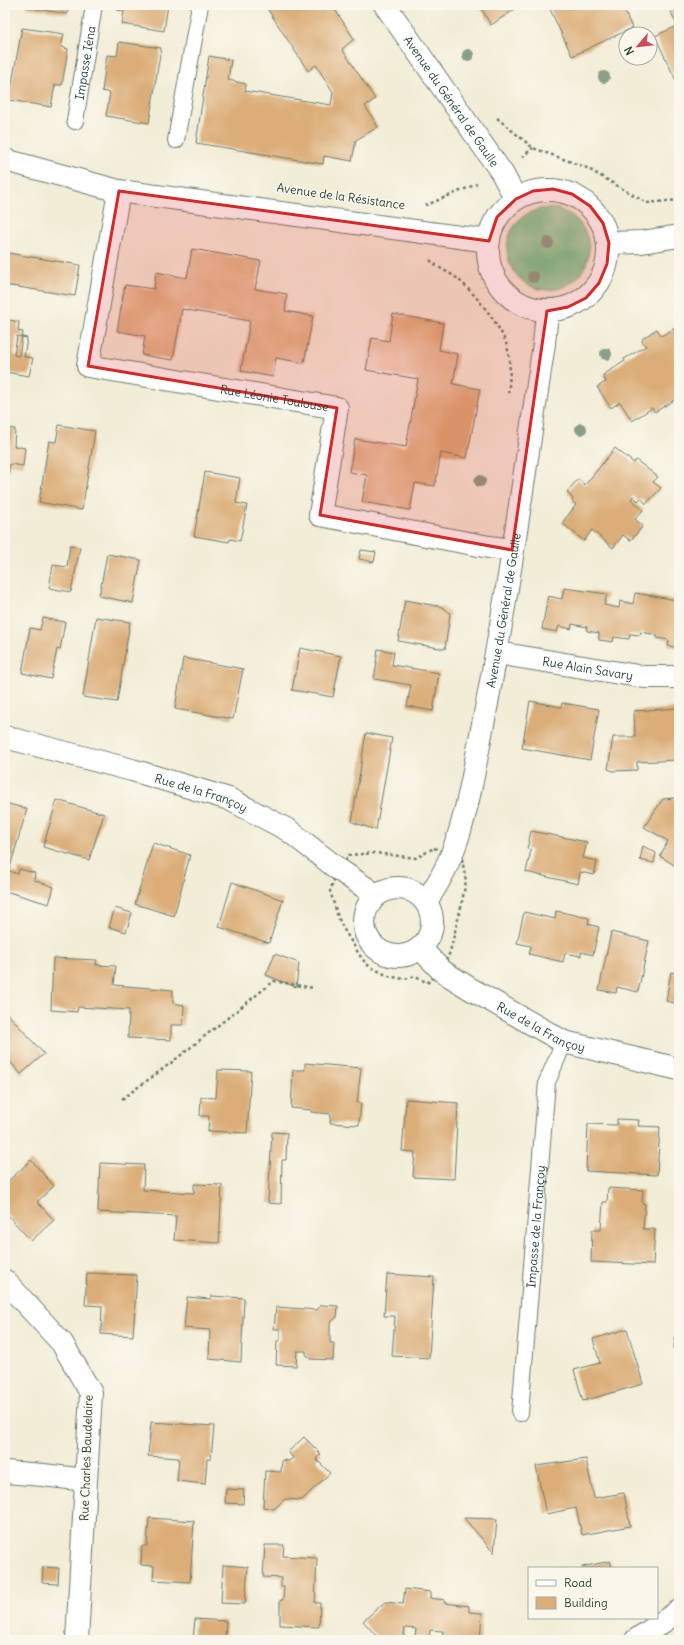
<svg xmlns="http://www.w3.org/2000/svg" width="684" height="1645" viewBox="0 0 684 1645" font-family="Delius,sans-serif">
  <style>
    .green { fill: #72c78b; stroke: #488260 }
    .building { fill: #dbad78 }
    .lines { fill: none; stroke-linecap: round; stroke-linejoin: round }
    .lane-casing { stroke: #697b6d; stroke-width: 18 }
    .street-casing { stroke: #697b6d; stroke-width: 24 }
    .secondary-casing { stroke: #697b6d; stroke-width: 24 }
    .path { stroke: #697b6d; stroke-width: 2.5; stroke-dasharray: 3 3; stroke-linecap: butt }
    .lane { stroke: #fff; stroke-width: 16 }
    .street { stroke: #fff; stroke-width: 22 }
    .secondary { stroke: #fff; stroke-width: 22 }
    .tree { fill: #8a9f89 }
    .marked { fill: #d62828; fill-opacity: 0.2; stroke: #d62828; stroke-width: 3; stroke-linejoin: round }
    .labels { text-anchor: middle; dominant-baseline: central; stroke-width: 3; stroke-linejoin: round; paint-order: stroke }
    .street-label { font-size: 12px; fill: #1f3d34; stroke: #fbf7ec }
  </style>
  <rect width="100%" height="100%" fill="#fbf7ec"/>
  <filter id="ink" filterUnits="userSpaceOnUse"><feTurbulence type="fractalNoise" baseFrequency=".025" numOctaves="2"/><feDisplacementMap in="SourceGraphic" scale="8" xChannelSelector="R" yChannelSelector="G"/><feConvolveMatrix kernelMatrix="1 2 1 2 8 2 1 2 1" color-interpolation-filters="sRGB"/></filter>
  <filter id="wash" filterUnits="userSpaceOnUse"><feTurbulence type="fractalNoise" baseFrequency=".012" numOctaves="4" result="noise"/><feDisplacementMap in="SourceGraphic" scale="16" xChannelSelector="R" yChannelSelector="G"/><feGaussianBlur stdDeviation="0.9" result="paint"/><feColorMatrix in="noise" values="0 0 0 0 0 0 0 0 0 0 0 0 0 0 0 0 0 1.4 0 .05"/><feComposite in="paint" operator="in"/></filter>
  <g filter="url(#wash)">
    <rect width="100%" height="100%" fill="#f2edd7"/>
    <!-- green -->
    <path class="green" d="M507 249a41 41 0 1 1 82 0a41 41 0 1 1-82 0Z"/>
    <g id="blocks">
      <!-- building -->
      <path class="building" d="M27,5H69L67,14L26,7Z
        M118,5H168L164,31L122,24L124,11L117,10Z
        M265,5H332L354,39L342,49L375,99L365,106L378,127L356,140L352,161L324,156L323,164L196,143L209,56L231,60L228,80L246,84L245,91L331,105L333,92L316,65L308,71Z
        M479,5H521L491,25Z
        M548,5H622L632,28L572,56Z
        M668,5H679V87L655,36L677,26Z
        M22,28L64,34L61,47L68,49L62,85H55L51,107L9,100Z
        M119,42L161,48L149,123L106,116L110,93L102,91L107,55L117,56Z
        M192,249L261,261L255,289L287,294L285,311L313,316L304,363L276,358L273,377L241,371L250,321L182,309L173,360L142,355L145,336L117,331L125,285L154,289L156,272L187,278Z
        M8,253L80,265L75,296L5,285V258H7Z
        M393,314L443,323L439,350L458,354L453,384L480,389L467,458L441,453L435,486L415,483L410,510L362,502L367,475L349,472L355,439L406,447L418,379L366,370L372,338L389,341Z
        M5,319L19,322L18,331L23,332L22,337L17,336L14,355L19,356L22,337L27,338L24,357L33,358L29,376L5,372Z
        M679,326V405L676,399L655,412L652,408L632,421L620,402L611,408L597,387L606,382L603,375L625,361L624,359L646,346L642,341L643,338L657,329L661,336Z
        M59,425L95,431L82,510L39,502L49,441L56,442Z
        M5,428L15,429L14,446L25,448L23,466L10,464L7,478H5Z
        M615,448L634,463L636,460L658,477L653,482L661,488L646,504L641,498L638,501L633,496L631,499L643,510L635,519L643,526L632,539L630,540L623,535L613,548L592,530L584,541L562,523L576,505L572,501L573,499L567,492L578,479L585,485Z
        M205,472L240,478L236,503L247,505L240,541L230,539L229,542L194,536Z
        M70,545L80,547L71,592L49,588L53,565L67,567Z
        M361,550L376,552L374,562L359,559Z
        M107,554L141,560L133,603L99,596Z
        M564,588L607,594L604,605L619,608L620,601L633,604L635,593L677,600L675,610L679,611V648L668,646L669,640L657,638V635L641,632L640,635L630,634L629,639L614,637L613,642L599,640V633L587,631V627L572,624L571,629L559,626L557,632L542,629L548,596L562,599Z
        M405,600L442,607L450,613L445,649L398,641Z
        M96,617L130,622L117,702L83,697Z
        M43,618L65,622L60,650L57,649L51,679L22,673L30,628L40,630Z
        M300,648L341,656L333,697L292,690Z
        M378,649L394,652L392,665L439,673L433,711L407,706L411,685L374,679L377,662L376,663Z
        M183,658L243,669L233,719L175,709Z
        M530,701L561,707L562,703L599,709L590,760L522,748Z
        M679,708V760L637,762V770L613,771L608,769L613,737H635L634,711Z
        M366,733L392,738L376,830L352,822Z
        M674,798L679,802V868L660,856L668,841L644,827L663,799Z
        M57,800L104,814L89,860L43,847Z
        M5,803L27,809L10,867L5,866Z
        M531,831L587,842L583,858L597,861L594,875L580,872L578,884L526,872L531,850L527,849Z
        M153,843L190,855L174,916L135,904Z
        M643,846L656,853L654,863L640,860Z
        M19,869L35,873L34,880L54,887L49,904L5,891L6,870L18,874Z
        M232,882L283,900L269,943L219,927Z
        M115,908L132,913L126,932L109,927Z
        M556,911L589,918L588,924L599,927L593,955L581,952V956L565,953L563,962L529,954L531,946L517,943L524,912L555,919Z
        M611,932L649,941L638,992L617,987L616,993L599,990Z
        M275,954L299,963L296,987L266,975Z
        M53,958L97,960L96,965L116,966L114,985L173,990V1003L184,1005L183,1025H171V1040L128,1038L129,1010L78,1007L77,1012L51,1010Z
        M671,972L679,974V1004L666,1001Z
        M5,1011L44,1054L21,1074L5,1056Z
        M305,1063L361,1068L357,1103H361L359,1125L330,1123L331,1114L311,1112L312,1110L291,1108L293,1070H305Z
        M218,1070L251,1071L247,1133L208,1131L209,1116H200L201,1097L216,1098Z
        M406,1099L458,1103L454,1179L413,1177L415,1152L402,1151Z
        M617,1119L639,1120L638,1126L660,1127L657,1175L586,1171L588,1124L617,1125Z
        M272,1132L287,1133L286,1160H282L281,1204L268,1203Z
        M31,1160L54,1186L37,1202L54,1220L31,1241L5,1212V1184Z
        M100,1163L144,1165L143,1190L194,1193V1184L222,1185L219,1243L174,1240L176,1216L98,1212Z
        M608,1188L643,1190L642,1203L645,1204L643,1229H655L653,1265L591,1262L592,1230H601L603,1202H607Z
        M87,1273L137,1275L133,1336L101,1334L102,1306L85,1305Z
        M387,1274L434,1277L429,1358L392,1356L395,1316H384Z
        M211,1296L244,1298L241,1362L209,1359L210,1330L184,1328L187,1297L211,1299Z
        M321,1305L338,1306L337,1317L330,1323V1343H334L333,1360L310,1359L306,1354V1351H297L296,1366L276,1365L277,1341L280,1340V1329H274L276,1307L317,1310Z
        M678,1314L679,1315V1349L674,1348Z
        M627,1329L643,1384L583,1401L574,1370L600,1363L593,1339Z
        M5,1365L11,1372L5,1378Z
        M151,1422L214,1426L211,1459H207L205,1484L177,1481L179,1458L148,1456Z
        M304,1437L321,1454L316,1459L330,1473L302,1500L285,1499L274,1509L263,1507L265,1471L281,1472L282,1460L289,1461L293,1458L288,1452Z
        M586,1459L594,1498L624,1493L630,1526L582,1535L576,1508L546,1514L536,1466Z
        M226,1489L244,1490L243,1504L225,1503Z
        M149,1518L194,1521L190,1582L153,1580L154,1566L141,1565L142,1546H147Z
        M464,1518L497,1519L494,1553Z
        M265,1545H284L283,1556L317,1558L315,1603H320L319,1627L280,1625V1600H283L284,1587H281V1578L263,1577Z
        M610,1561L612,1568H582V1567Z
        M223,1565L248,1567L245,1604L221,1603Z
        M43,1567L59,1568L58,1584L42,1583Z
        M405,1589L430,1592V1598L445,1600L444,1603L469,1606V1612L482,1613L480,1640H442L443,1631L430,1630L429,1638L415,1637L416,1629L405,1628L404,1637L401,1640H380L363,1621L385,1602L403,1604Z
        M195,1619L226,1621L225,1640H193Z"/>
    </g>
  </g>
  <g filter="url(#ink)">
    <use href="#blocks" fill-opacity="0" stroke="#697b6d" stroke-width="1"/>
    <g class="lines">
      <!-- lane casing -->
      <g class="lane-casing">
        <g id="lane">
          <path id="s1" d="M75,121L94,5"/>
          <path d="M176,140L200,5"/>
          <path id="s2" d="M520,1413L547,1082L564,1042"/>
        </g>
      </g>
      <!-- street casing -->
      <g class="street-casing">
        <g id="street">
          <path id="s3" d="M385,5L502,173L516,199"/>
          <path id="s4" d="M119,191L88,366L337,408L320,515L489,547L512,550"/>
          <path id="s5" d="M497,653L644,677H679"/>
          <path id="s6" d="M5,737L132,770L229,799L288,830L338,869L376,895"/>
          <circle cx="398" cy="922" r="34"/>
          <path id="s7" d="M426,901C465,848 471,782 484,719C508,595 525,469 544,344L547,311"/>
          <path id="s8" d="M420,948L442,971L469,988L564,1042L679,1069"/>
          <path d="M5,1281L62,1343L91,1393L77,1640"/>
          <path d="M5,1472L43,1475L86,1480"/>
        </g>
      </g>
      <!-- secondary casing -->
      <g class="secondary-casing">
        <path id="secondary" d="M5,160L119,191L489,241
          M488 250a60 60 0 1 1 120 0a60 60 0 1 1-120 0Z
          M609,243L642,242L679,236
          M636,1640L679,1611"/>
      </g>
      <!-- path -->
      <path class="path" d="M497,118L533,148L585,167L647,203L679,200
        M522,157L533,148
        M425,205L429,204L477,184
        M430,260C437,268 449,272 458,279C475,294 500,324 507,346C511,362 510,378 508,395
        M434,848L462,859L466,881L461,907L450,952L442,971L427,983L416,976L404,979L388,976L369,966L362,959L343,928L338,917L330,891L338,869L349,855L375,853L416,858Z
        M122,1099L171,1063L274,981L313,988"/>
      <!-- lane -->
      <use href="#lane" class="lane"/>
      <!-- street -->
      <use href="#street" class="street"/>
      <!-- secondary -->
      <use href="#secondary" class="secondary"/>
    </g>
    <!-- trees -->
    <g class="tree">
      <circle cx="468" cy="55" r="6"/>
      <circle cx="604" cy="77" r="6"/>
      <circle cx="548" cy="243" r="6"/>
      <circle cx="533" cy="277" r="6"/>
      <circle cx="606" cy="354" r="6"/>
      <circle cx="581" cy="429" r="6"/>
      <circle cx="480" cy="481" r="6"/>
    </g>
  </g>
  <!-- marked area -->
  <path class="marked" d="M553,189L572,194L590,206L603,223L609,243L607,264L599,283L586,298L568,307L547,311L512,550L320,515L337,408L88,366L119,191L489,241L497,217L516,199L533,191Z"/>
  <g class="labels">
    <!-- street labels -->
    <g class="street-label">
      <text stroke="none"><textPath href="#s1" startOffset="59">Impasse Iéna</textPath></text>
      <text stroke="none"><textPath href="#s3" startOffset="117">Avenue du Général de Gaulle</textPath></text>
      <text transform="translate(341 196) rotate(8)">Avenue de la Résistance</text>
      <text stroke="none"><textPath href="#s4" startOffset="367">Rue Léonie Toulouse</textPath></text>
      <text stroke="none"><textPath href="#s7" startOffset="303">Avenue du Général de Gaulle</textPath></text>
      <text stroke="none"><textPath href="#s5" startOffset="92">Rue Alain Savary</textPath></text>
      <text stroke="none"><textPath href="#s6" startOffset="204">Rue de la Françoy</textPath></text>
      <text stroke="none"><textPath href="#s8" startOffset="146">Rue de la Françoy</textPath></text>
      <text stroke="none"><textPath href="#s2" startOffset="187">Impasse de la Françoy</textPath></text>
      <text transform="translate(86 1458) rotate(-88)">Rue Charles Baudelaire</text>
    </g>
  </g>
  <!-- margin -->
  <rect width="684" height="1645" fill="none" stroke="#fbf7ec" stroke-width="20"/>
  <!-- legend -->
  <rect x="528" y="1567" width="130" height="52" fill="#fbf7ec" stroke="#a3ada2"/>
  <rect x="536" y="1580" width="20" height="6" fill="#ffffff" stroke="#a3ada2"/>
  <text x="564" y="1587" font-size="12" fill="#1f3d34">Road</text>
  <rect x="536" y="1597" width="20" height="12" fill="#dbad78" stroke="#a3ada2"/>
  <text x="564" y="1607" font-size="12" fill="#1f3d34">Building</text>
  <!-- north arrow -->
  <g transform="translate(638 46) rotate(242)"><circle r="19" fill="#fbf7ec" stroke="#a3ada2"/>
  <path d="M0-3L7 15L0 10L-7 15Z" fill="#d1495b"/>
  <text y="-6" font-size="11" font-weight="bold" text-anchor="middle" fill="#1f3d34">N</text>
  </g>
</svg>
